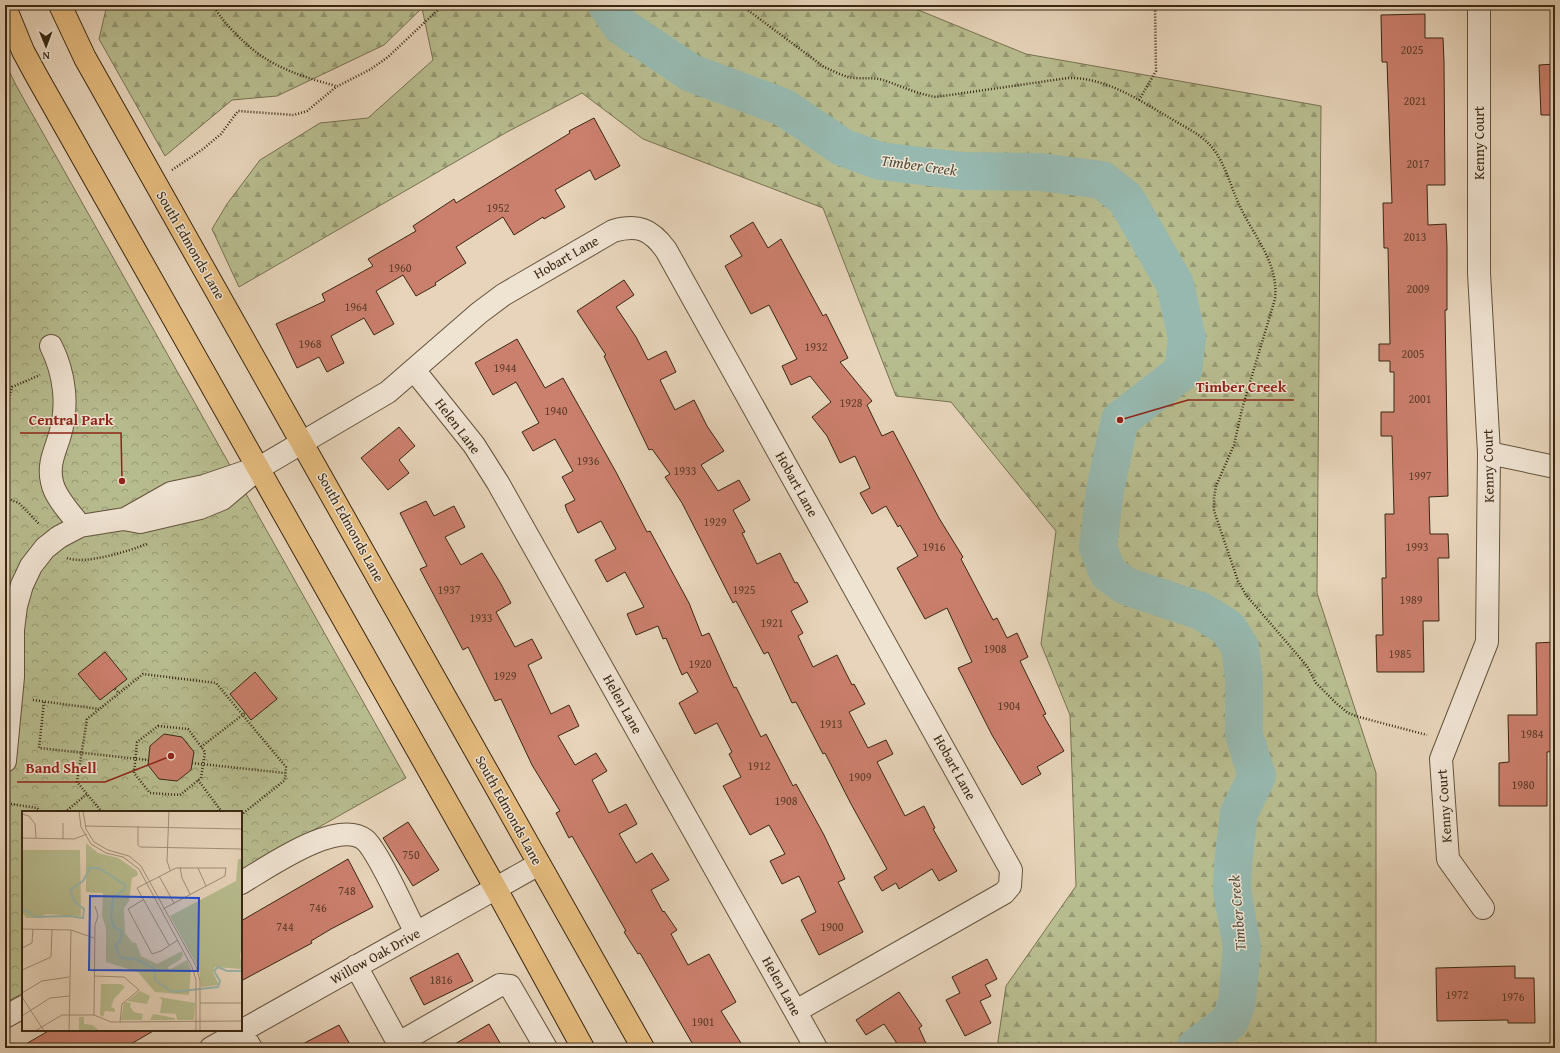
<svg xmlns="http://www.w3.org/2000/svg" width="1560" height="1053" viewBox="0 0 1560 1053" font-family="'Gentium Book Plus',serif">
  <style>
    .forest { fill: url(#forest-firs); stroke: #787250 }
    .park { fill: url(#park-crowns); stroke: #787250 }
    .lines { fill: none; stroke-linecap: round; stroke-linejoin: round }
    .river { stroke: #97b8af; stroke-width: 38 }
    .building { fill: #cb7f6d; stroke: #392812 }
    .minor-casing { stroke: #64533c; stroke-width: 24 }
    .major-casing { stroke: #392812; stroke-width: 24 }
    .path { stroke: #392812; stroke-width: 2.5; stroke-dasharray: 1 2; stroke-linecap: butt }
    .minor { stroke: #efe3d2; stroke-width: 22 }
    .major { stroke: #e4ba7d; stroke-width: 22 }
    .labels { text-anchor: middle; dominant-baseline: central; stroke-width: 3; stroke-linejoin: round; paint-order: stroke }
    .number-label { font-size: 12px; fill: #5e3e29 }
    .street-label { font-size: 14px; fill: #392812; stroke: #efe3d2 }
    .water-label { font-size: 15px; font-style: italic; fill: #504c39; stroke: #efe3d2 }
    .inset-river { fill: none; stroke: #97b8af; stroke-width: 2 }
    .inset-road { fill: none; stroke: #a18f77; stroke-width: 1 }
    .view { fill: #1d4ed8; fill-opacity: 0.15; stroke: #1d4ed8; stroke-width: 2 }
    .inset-edge { fill: none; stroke: #392812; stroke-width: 2 }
    .leader { fill: none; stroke: #8f2418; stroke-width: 1.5 }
    .callout-dot { fill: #8f2418; stroke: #efe3d2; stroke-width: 1.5 }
    .callout-label { font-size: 15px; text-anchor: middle; font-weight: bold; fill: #8f2418; stroke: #efe3d2; stroke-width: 3; stroke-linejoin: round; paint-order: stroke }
  </style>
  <defs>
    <pattern id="forest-firs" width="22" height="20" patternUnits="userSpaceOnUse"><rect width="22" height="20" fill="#b7bc8f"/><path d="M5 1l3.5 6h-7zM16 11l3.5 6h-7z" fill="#969973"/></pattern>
    <pattern id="park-crowns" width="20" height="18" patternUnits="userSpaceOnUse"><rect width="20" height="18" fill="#b7bc8f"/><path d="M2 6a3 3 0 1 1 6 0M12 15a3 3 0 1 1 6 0" fill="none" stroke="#969973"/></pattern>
  </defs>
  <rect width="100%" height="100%" fill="#e7d4ba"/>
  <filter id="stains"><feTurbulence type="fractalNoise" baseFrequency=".005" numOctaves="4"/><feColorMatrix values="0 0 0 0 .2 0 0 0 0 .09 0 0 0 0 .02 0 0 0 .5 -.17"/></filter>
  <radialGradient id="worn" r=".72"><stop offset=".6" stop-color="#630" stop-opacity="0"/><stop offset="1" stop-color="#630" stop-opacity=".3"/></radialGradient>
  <!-- forest -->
  <path class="forest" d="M107,5H906L1026,54L1321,106L1317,593L1376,773V1048H997L1006,986L1076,886L1070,715L1041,644L1056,531L951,402L896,396L823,208L643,139L582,93L507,132L239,287L212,229L227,204L260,160L320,123L368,118L433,60L422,8L384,45L277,96L232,100L165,156L99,39Z"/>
  <!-- park -->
  <path class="park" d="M5,63L17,87L406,778L241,871V812H23V993L5,1003Z"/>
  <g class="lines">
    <!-- river -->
    <path class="river" d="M607,5L621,26L691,73L783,107L842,147L880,161L962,171L1040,172L1102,180L1126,199L1175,284L1187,338L1183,371L1120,420L1105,490L1098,547L1108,573L1126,586L1201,611L1228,628L1240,647L1244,679V735L1257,776L1239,813L1233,865L1232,890L1242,947L1237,1002L1230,1021L1195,1048"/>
  </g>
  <!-- building -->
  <path class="building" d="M1425,14V38H1443L1444,61L1445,185H1427L1428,225L1446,224L1447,247V310H1445L1448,496L1429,497L1430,534H1448L1449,558H1438L1439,621H1423L1424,672H1377L1376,635H1383L1382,578H1386L1385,514H1394L1392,436H1381V412H1394V372H1390V361H1379V344H1390L1388,248H1384L1383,203H1392L1387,62H1382L1381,15Z
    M1555,64V115H1541L1539,65Z
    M594,118L620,166L595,180L590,170L555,190L565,207L544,219L543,217L514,235L503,217L456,247L466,263L435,283L436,285L416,296L403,275L376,291L394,324L374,335L364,318L331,336L344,363L327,372L319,357L297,368L276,324L325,301L322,294L373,266L368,259L416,231L413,226L454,199L456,203L570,133L569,131Z
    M753,222L768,248L781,239L823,316L826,314L848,358L840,362L872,401L867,405L882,436L893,431L939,518L963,557L961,559L993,620L997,618L1007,638L1017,633L1028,657L1020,661L1046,714L1043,715L1064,751L1037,767L1041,774L1022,785L992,735L958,668L972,662L947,608L925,619L897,568L918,556L900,525L898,527L886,506L872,514L860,493L870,488L855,456L840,463L827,436L812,417L831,402L810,376L791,385L782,366L797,359L769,305L751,314L725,266L742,256L730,236Z
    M624,280L634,295L616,307L636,337L648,360L666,351L676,372L660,380L675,410L694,400L707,426L724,451L701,465L718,491L739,480L750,500L733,510L745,532L742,533L757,564L780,553L795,583L797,582L808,602L791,611L803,633L798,636L813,667L837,655L852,685L854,684L865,704L849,712L868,748L886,740L893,754L877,762L905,816L924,806L935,828L933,829L957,871L939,881L932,869L899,889L896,883L882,891L874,877L887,869L851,804L825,753L823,754L796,702L792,703L768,652L764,654L736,601L733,603L682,503L665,477L670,474L652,449L649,450L604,356L606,355L577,311Z
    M517,339L545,388L563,378L616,472L647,532L650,531L689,603L702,636L709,633L734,688L736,687L761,737L766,734L793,786L796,784L824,835L845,879L838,882L863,932L819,955L801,920L816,912L799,876L782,884L770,861L785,854L769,825L750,835L723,786L741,777L729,754L732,752L717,723L695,734L679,703L698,692L687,672L682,675L666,638L663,639L658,626L636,635L627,614L644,607L625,572L607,582L595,560L616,549L601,521L578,533L567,511L565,505L575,500L562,477L573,471L555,439L533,451L522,432L539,423L516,382L493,395L475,363Z
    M399,427L415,446L399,460L409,473L388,490L361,458Z
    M426,501L434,516L454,506L465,527L445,537L461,565L482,553L501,584L511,603L496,612L515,647L532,639L542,658L528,665L551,714L569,705L579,726L558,736L575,765L596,753L607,771L592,780L609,813L626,804L637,824L619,834L636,863L652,853L669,880L651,890L663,912L664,911L677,930L671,934L688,965L709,954L736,1002L721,1011L744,1048H695L640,953L638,954L624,932L626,931L572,836L569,838L556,813L560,811L532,765L501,699L495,701L468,647L463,650L420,569L427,566L400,513Z
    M1555,642V751L1547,752V806H1499V763L1509,762L1508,715H1537L1536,643Z
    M105,652L127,679L100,700L78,674Z
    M255,672L277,699L251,720L230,694Z
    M164,734L182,737L194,752L191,770L177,781L159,779L148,765L150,746Z
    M408,822L439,870L413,886L383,838Z
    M348,859L373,907L331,929L311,941L312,943L241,981V921Z
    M458,953L473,981L424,1005L410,978Z
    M987,959L997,979L985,985L991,996L980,1001L991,1023L965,1036L946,1000L960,993L952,977Z
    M1515,966V978H1534L1535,1023H1508V1020L1437,1021L1436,968Z
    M899,992L922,1026L919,1028L928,1048H900L884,1024L866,1035L856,1020Z
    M489,1024L503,1048H448Z
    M339,1025L352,1048H295Z
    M50,1030H155L124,1048H19Z"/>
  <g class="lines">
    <!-- minor casing -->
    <g class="minor-casing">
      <path id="minor" d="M1479,5V273L1489,453L1487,642L1441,759L1448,859L1483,908
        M51,346C65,374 69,407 59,438C54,453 48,466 52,482C55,498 71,513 80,526
        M414,370L474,445L498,483L816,1048
        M1489,453L1555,467
        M125,519L171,493L204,486L248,471
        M5,761L13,677V630L16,606L22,585L31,566L45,548L59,537L80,526L124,519L140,522L200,508L222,499L259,468L388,392L479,313L503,295L613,231C638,224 651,229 666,250L1011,870L1010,886L1004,893L796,1011
        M241,883C267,868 337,818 365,840C378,851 406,914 416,933
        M356,966L401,1048
        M5,1017L23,1007
        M241,1031L251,1048
        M399,1043L500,985L510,986L546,1048
        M211,1048L539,864"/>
    </g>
    <!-- major casing -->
    <g class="major-casing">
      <path id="major" d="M60,5L85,58L643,1048
        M5,7L23,51L36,75L496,889L583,1048"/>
    </g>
    <!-- path -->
    <path class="path" d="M213,5C219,16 227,25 236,34C265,65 296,75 336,86
      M741,5L824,67C834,71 845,78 856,78C866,79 873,77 883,80C901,86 917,94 936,97L1068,78C1105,77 1139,100 1170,118C1183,126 1198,133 1208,143C1224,159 1229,182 1238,202C1252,235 1279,261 1275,299L1242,409L1234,445L1216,486L1214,498V511L1238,581L1246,595L1307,666L1316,683L1336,703L1348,713L1359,717L1427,735
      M5,72L11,71
      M1139,100L1156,71L1155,5
      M172,170L203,149L221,134L238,111L294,115L307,111L336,87L371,69L388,57L443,5
      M5,410L12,387L40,375
      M5,498L19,503L40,525
      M67,558C85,565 129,551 147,544
      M115,689L119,693
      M33,700L99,709
      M44,702L39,748L148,760
      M158,726L188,729L205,752L201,778L180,795L150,793L134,773L137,742Z
      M201,747L245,713
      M192,763L285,773
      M198,780L222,812
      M5,803L37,808L41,812
      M65,812L87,794
      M102,812L77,782L87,719L143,674L216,683L286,767L285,780L241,815"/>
    <!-- minor -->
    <use href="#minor" class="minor"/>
    <!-- major -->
    <use href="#major" class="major"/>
  </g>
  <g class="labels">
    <!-- number labels -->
    <g class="number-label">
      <text x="1412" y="49">2025</text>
      <text x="1415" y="100">2021</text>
      <text x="1418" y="163">2017</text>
      <text x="498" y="207">1952</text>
      <text x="1415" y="236">2013</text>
      <text x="400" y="267">1960</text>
      <text x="1418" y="288">2009</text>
      <text x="356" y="306">1964</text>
      <text x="310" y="343">1968</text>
      <text x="816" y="346">1932</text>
      <text x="1413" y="353">2005</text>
      <text x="505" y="367">1944</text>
      <text x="1420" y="398">2001</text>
      <text x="851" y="402">1928</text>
      <text x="556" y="410">1940</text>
      <text x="588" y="460">1936</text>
      <text x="685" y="470">1933</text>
      <text x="1420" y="475">1997</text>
      <text x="715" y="521">1929</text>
      <text x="934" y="546">1916</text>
      <text x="1417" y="546">1993</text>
      <text x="449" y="589">1937</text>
      <text x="744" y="589">1925</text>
      <text x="1411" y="599">1989</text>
      <text x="481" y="617">1933</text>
      <text x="772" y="622">1921</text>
      <text x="995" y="648">1908</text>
      <text x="1400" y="653">1985</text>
      <text x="700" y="663">1920</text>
      <text x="505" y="675">1929</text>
      <text x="1009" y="705">1904</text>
      <text x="831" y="723">1913</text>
      <text x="1532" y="733">1984</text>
      <text x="759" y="765">1912</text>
      <text x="860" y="776">1909</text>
      <text x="1523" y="784">1980</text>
      <text x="786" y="800">1908</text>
      <text x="411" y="854">750</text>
      <text x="347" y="890">748</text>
      <text x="318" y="907">746</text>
      <text x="285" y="926">744</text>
      <text x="832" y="926">1900</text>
      <text x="441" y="979">1816</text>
      <text x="1457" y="994">1972</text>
      <text x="1513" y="996">1976</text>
      <text x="703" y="1021">1901</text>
    </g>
    <!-- street labels -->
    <g class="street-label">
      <text transform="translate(1479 143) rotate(-90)">Kenny Court</text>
      <text transform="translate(191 245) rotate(60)">South Edmonds Lane</text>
      <text transform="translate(566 257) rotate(-30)">Hobart Lane</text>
      <text transform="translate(458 426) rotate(53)">Helen Lane</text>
      <text transform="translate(1488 466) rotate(-91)">Kenny Court</text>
      <text transform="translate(797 484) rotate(61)">Hobart Lane</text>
      <text transform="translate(351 527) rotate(61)">South Edmonds Lane</text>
      <text transform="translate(623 704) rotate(61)">Helen Lane</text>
      <text transform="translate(955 767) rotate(61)">Hobart Lane</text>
      <text transform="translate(1444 806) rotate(-94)">Kenny Court</text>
      <text transform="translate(509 810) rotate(61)">South Edmonds Lane</text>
      <text transform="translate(375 956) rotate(-29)">Willow Oak Drive</text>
      <text transform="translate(782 986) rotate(61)">Helen Lane</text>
    </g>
    <!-- water labels -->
    <g class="water-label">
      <text transform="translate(919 165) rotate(8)">Timber Creek</text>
      <text transform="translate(1237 913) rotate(-95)">Timber Creek</text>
    </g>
  </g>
  <!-- overview -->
  <g transform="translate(22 811)">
    <rect width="220" height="220" fill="#e7d4ba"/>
    <path d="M79,173H99L103,176L92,188L89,196L93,198V201L83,200L81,206L78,204ZM118,180L128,185L125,193L105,190ZM137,186L173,192L172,209H155L154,203L138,202L140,189ZM102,191L109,192L108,196L112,201L121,203L120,209H99ZM131,203L153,207V209H128Z" fill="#b7bc8f"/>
    <path d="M64,32L76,42L96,47L115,60L116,64L110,67L107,90L102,97L103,122L110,131L114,132L119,145L135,153L160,140L161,144L158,149L146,156L147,159L165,149L169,158L167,184L133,181L116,161L84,151V117L80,105L81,82L64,81ZM0,39H58L59,105L24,103L16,107H4L0,101Z" fill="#b7bc8f"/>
    <path d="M216,48H220V138L218,144L220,158L193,156L191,161L197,174L179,176L177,158L148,105L214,70ZM57,206H62V213L70,214L78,220H57Z" fill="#b7bc8f"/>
    <path class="inset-river" d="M0,97L13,106L47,105L61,107L62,98L53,91L48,79L61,70L68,57H77L103,74V78L91,87L89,105L91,115L100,121L98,130L93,135L99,147L114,148L128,155L133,159V169L150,181L196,176L198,170L192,160L196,156L205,160H220"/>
    <path class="inset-road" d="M57,0L59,16L69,33L84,42L101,46L117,58L170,156L174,169V220M61,0L64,18L72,31L86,39L107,45L119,55L174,155L178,170V220M147,0L145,50L148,59M0,3L7,5L13,13L14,27M41,12V28M63,15L220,18M116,15V34L118,36L220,38M0,27L52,28L65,23M158,56L160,67L168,83M176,57L184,75M137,65L152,92M121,89L106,98L130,143L139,140L156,129M141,98L203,65L204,57H154L115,77L147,134M0,118L49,119L72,127M0,137L10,132L11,118M0,159L29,146L30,119M72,165L102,166L117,179L100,193L98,211M0,182L20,170L47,166M0,186L22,220M178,192H220M72,204L73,114L76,105L73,95M0,205L28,187L47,185M13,220L40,204H72L89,211L220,210M47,220L49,119"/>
    <path class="view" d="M68,85L177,87L176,160L67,159Z"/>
    <rect width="220" height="220" class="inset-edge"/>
  </g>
  <!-- callouts -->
  <path class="leader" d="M1120 420L1188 400H1294M122 481L121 433H20M171 756L105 782H17"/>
  <g class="callout-dot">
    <circle cx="1120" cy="420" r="4"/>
    <circle cx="122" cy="481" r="4"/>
    <circle cx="171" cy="756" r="4"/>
  </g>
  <g class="callout-label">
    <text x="1241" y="392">Timber Creek</text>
    <text x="71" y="425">Central Park</text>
    <text x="61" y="773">Band Shell</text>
  </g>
  <!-- margin -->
  <rect width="1560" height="1053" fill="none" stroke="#e7d4ba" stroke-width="20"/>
  <rect x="6" y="6" width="1548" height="1041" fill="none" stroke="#392812" stroke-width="2"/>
  <rect x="10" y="10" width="1540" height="1033" fill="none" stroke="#392812"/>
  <!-- north arrow -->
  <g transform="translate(46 46) rotate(179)" stroke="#efe3d2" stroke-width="3" paint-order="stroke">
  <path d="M0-3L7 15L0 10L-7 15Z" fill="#392812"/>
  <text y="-6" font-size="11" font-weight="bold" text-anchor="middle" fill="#392812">N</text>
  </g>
  <rect width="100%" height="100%" filter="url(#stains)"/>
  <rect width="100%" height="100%" fill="url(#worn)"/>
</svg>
